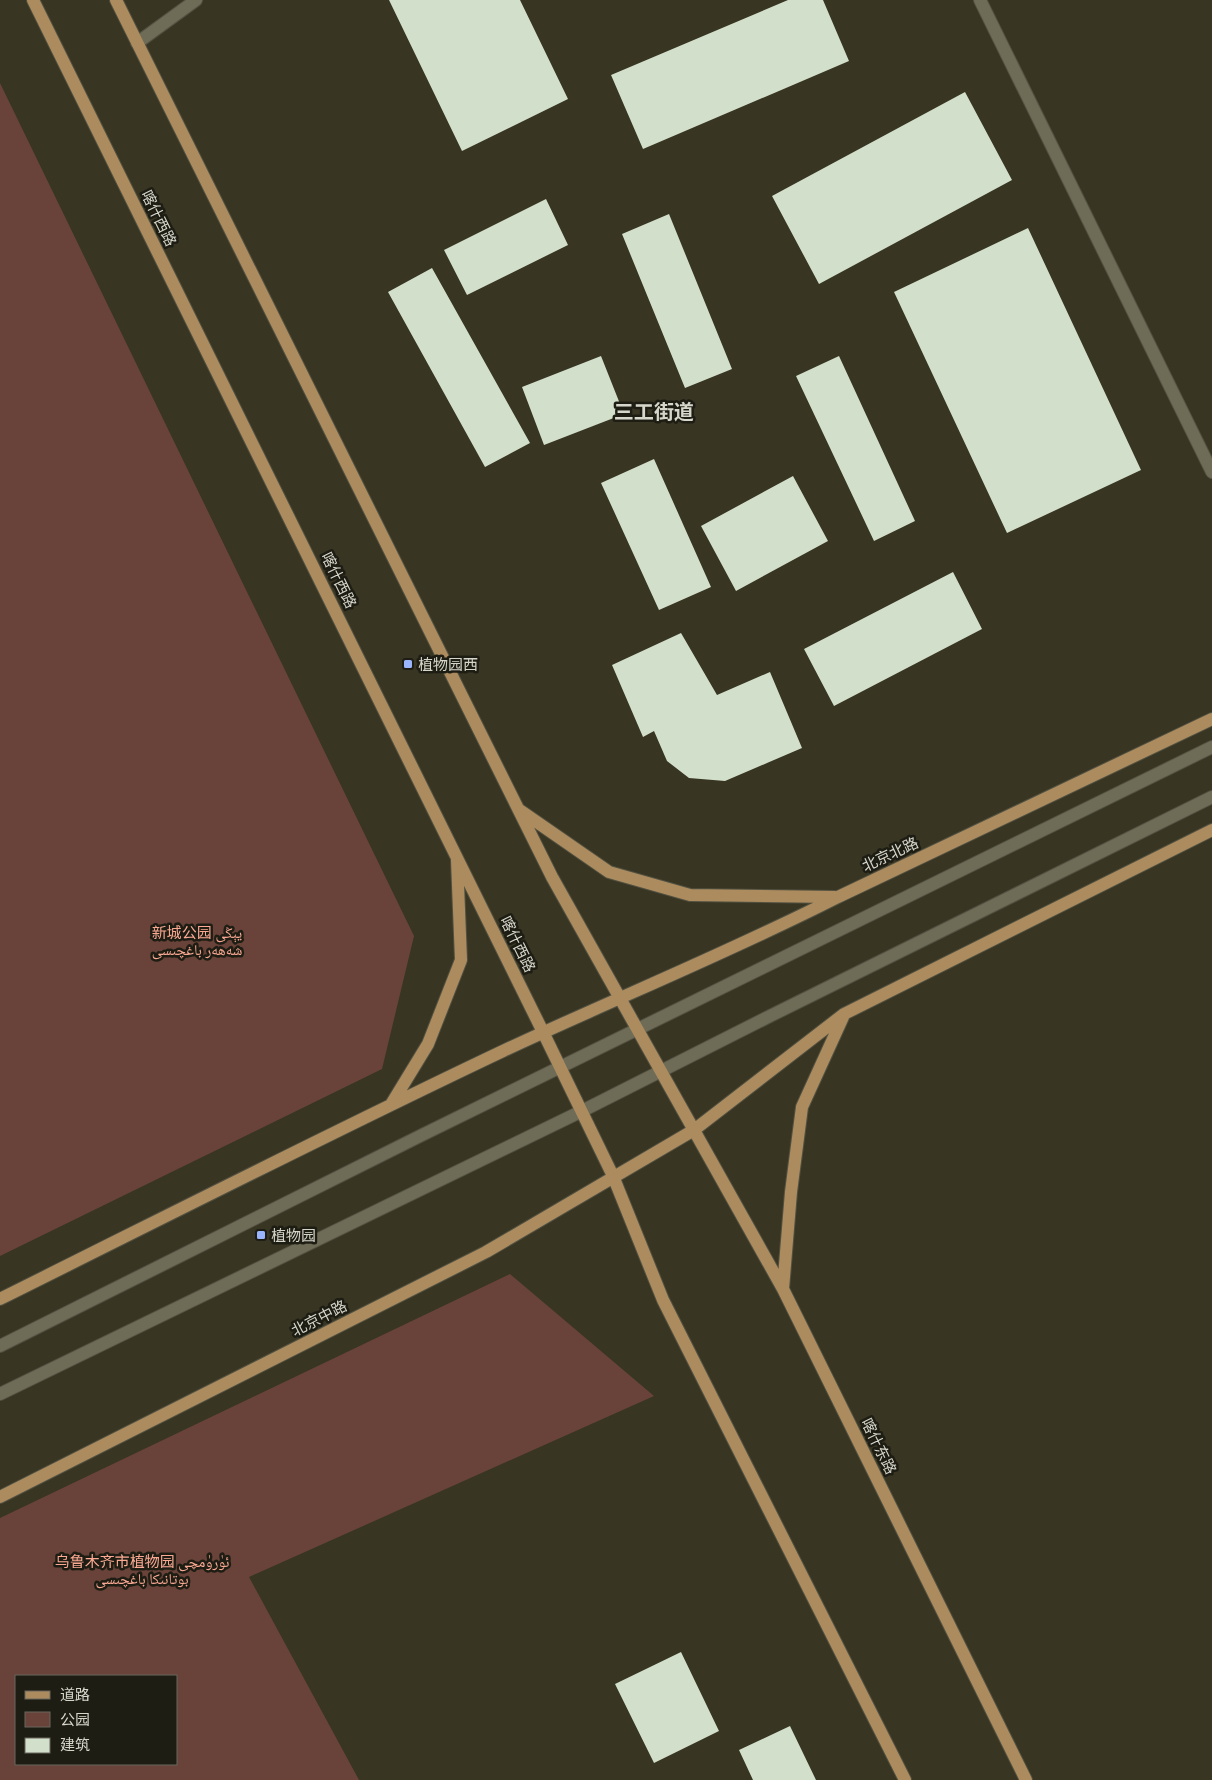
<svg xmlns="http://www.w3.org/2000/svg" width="1212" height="1780" viewBox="0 0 1212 1780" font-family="'Public Sans','Noto Naskh Arabic','Noto Sans SC',sans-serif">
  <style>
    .green { fill: #694339; fill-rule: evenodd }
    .building { fill: #d2dfcb }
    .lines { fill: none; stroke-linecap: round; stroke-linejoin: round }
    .lane-casing { stroke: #535141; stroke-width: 14 }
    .street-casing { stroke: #535141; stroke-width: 14 }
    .primary-casing { stroke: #535141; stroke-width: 14 }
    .lane { stroke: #6e6c57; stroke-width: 12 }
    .street { stroke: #6e6c57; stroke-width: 12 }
    .primary { stroke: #ac8c5f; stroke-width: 12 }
    .poi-dot { fill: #9ab5fd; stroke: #1e1d14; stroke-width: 2 }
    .labels { text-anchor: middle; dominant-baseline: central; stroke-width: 5; stroke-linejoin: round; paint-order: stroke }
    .street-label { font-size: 15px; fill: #d7d6cb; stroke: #1e1d14 }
    .poi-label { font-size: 15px; fill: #d7d6cb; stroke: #1e1d14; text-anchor: start }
    .park-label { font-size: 15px; fill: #fba993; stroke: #1e1d14 }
    .district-label { font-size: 20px; font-weight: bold; fill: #d7d6cb; stroke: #1e1d14 }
  </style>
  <rect width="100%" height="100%" fill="#383523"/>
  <!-- green -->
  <path class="green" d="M0,83L414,936L382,1069L0,1256Z
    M510,1274L654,1396L249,1577L359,1780H0V1518ZM176,1676V1764H16V1676Z"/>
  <!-- building -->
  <path class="building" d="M389,0H520L568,99L462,151Z
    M788,0H823L849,61L643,149L611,75Z
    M965,92L1012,180L819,284L772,196Z
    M546,199L568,245L467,295L444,250Z
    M669,214L732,369L685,388L622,234Z
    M1028,228L1141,470L1007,533L894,292Z
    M432,268L530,443L485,467L388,292Z
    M601,356L624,414L544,445L522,387Z
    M839,356L915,521L874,541L796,376Z
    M654,459L711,587L659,610L601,483Z
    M793,476L828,541L736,591L701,526Z
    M953,572L982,629L834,706L804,649Z
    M681,633L717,695L770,672L802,748L725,781L689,778L667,761L654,731L643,737L612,665Z
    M681,1652L719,1731L654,1763L615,1684Z
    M790,1726L816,1780H753L739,1750Z"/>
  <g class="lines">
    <!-- lane casing -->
    <g class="lane-casing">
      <path id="lane" d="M137,43L196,0
        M0,1346L420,1136L1212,747
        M0,1394L582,1111L770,1016L1212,797"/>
    </g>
    <!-- street casing -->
    <g class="street-casing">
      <path id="street" d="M980,0L1212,472"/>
    </g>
    <!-- primary casing -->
    <g class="primary-casing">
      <path id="primary" d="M33,0L543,1032L613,1176L663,1300L905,1780
        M116,0L552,877L783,1289L1026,1780
        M518,809L609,872L690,895L835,897
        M392,1103L428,1044L461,960L457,860
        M783,1289L791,1192L802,1107L843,1017
        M0,1299C167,1216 334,1131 503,1051C614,999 728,953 838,897L1212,719
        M0,1497L486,1252L694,1130L844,1014L1212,830"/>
    </g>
    <!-- lane -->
    <use href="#lane" class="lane"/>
    <!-- street -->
    <use href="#street" class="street"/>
    <!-- primary -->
    <use href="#primary" class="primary"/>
  </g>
  <!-- markers -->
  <g class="poi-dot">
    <rect x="403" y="659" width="10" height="10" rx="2.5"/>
    <rect x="256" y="1230" width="10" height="10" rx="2.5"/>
  </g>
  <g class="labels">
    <!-- street labels -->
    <g class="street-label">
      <text transform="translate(159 218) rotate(64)">喀什西路</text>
      <text transform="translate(339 580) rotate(64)">喀什西路</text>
      <text transform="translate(890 854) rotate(-25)">北京北路</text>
      <text transform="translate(518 944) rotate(64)">喀什西路</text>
      <text transform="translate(319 1318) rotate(-27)">北京中路</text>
      <text transform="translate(879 1446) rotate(64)">喀什东路</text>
    </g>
    <!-- poi labels -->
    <g class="poi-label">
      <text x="418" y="664">植物园西</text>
      <text x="271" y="1235">植物园</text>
    </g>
    <!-- park labels -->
    <g class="park-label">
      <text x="197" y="932">新城公园 يېڭى<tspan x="197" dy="17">شەھەر باغچىسى</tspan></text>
      <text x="142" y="1561">乌鲁木齐市植物园 ئۈرۈمچى<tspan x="142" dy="17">بوتانىكا باغچىسى</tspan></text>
    </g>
    <!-- district labels -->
    <g class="district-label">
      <text x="654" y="412">三工街道</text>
    </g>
  </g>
  <!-- legend -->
  <rect x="15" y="1675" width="162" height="90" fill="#1e1d14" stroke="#68675d"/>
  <rect x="25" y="1691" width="25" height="8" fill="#ac8c5f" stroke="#68675d"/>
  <text x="60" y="1700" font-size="15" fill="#d7d6cb">道路</text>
  <rect x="25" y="1712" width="25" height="15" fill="#694339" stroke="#68675d"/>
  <text x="60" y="1725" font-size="15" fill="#d7d6cb">公园</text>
  <rect x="25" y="1738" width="25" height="15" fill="#d2dfcb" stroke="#68675d"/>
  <text x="60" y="1750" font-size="15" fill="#d7d6cb">建筑</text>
</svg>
